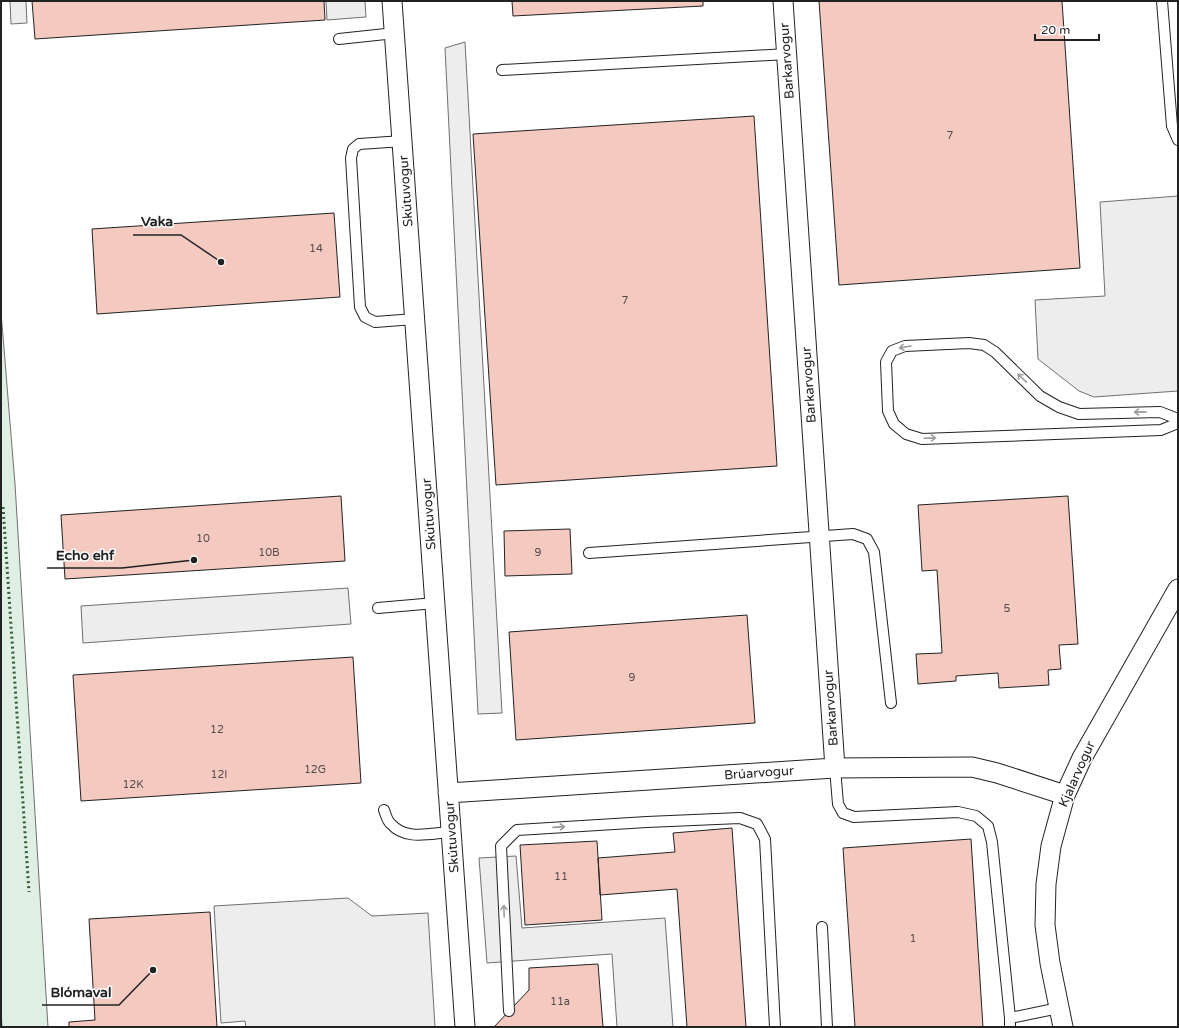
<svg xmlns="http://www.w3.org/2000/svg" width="1179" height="1028" viewBox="0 0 1179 1028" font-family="'Varela Round',sans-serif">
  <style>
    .green { fill: #e0efe3; stroke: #6f6f6f }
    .parking { fill: #ededed; stroke: #6f6f6f }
    .building { fill: #f3c9c0; stroke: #222 }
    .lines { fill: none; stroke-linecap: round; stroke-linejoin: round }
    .service-casing { stroke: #222; stroke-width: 12 }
    .minor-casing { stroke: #222; stroke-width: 21 }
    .service { stroke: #fff; stroke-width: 10 }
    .minor { stroke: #fff; stroke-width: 19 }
    .hedge { stroke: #2f5e38; stroke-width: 3; stroke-dasharray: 2 3; stroke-linecap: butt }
    .oneway { stroke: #9c9c9c }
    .labels { text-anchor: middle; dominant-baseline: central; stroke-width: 3; stroke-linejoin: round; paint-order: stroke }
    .number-label { font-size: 11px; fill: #564c4a }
    .street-label { font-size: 13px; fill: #222; stroke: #fff }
    .leader { fill: none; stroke: #222; stroke-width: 1.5 }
    .callout-dot { fill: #222; stroke: #fff; stroke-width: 1.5 }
    .callout-label { font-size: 14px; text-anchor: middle; font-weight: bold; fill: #222; stroke: #fff; stroke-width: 3; stroke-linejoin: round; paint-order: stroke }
  </style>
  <rect width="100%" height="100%" fill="#fff"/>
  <!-- green -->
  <path class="green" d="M1,312L15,484L48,1027H2L1,1007Z"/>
  <!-- parking -->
  <path class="parking" d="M10,1H26L27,23L11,24Z
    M326,1H365L366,17L327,20Z
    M465,42L502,713L478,714L445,48Z
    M1178,196V391L1094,397L1079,391L1038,359L1035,300L1105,296L1100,202Z
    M348,588L351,624L83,643L81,606Z
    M516,856L522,928L665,918L673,1027H617L612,954L487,963L479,858Z
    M348,898L372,916L428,913L435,1027H246L245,1021L221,1023L214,906Z"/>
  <!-- building -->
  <path class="building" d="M32,1H324L325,20L35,39Z
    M512,1H703V6L513,16Z
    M819,1H1062L1080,268L839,285Z
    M754,116L777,466L496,485L473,134Z
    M334,213L340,297L97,314L92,229Z
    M341,496L345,561L65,579L61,515Z
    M1068,496L1078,644L1059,645L1061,669L1048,670L1049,685L999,688L998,673L956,676V681L918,684L916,654L942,653L937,570L922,571L918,505Z
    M570,529L572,574L505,576L504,531Z
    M747,615L755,723L516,740L509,632Z
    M353,657L361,783L81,801L73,675Z
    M732,828L746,1027H687L677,889L600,895L598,858L675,852L673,833Z
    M971,839L983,1027H855L843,848Z
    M597,841L602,920L525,925L520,845Z
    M210,912L217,1027H69V1022L95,1020L89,919Z
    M598,964L603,1027H494L529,990V968Z"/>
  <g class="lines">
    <!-- service casing -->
    <g class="service-casing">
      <path id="service" d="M1162,1L1172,126L1178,140
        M339,39L395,33
        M502,70L787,54
        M403,141L359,144L353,149L351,158L360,307L365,317L375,322L415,319
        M1178,419L1160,412L1079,414L1059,407L1040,396L995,352L984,345L969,343L905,346L892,351L886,362L888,411L894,424L906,434L922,439L1161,430L1178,423
        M589,553L853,534L867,539L874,552L891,703
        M378,608L435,603
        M835,768L838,804L843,813L854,817L958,812L976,816L988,826L992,842L1010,1018
        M384,810C386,815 387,821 391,824C406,841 431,833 451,832
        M822,927L827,1027
        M509,1011L501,846L517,830L647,822L740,818L757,824L765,839L775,1027
        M1010,1027V1018L1059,1008"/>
    </g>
    <!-- minor casing -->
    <g class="minor-casing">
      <path id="minor" d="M392,1L465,1027
        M783,1L835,768
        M448,793L835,768L972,767L997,773L1065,795
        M1063,1027L1050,963L1045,925L1046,884L1051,846L1065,795L1082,758L1178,589"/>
    </g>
    <!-- service -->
    <use href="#service" class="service"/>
    <!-- minor -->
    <use href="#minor" class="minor"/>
    <!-- hedge -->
    <path class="hedge" d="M3,507L29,892"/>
  </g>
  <!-- one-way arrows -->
  <defs><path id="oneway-shaft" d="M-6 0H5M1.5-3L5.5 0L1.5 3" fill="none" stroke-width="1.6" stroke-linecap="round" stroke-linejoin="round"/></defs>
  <g class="oneway">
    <use href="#oneway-shaft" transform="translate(905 347) rotate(170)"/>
    <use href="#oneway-shaft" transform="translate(1022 378) rotate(-136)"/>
    <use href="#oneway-shaft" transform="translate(1140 412) rotate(179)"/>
    <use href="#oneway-shaft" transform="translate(930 438) rotate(-2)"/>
    <use href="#oneway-shaft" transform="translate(559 827) rotate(-4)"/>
    <use href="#oneway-shaft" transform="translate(504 911) rotate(-92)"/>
  </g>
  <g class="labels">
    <!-- number labels -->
    <g class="number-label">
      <text x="950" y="135">7</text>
      <text x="316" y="248">14</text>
      <text x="625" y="300">7</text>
      <text x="203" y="538">10</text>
      <text x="269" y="552">10B</text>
      <text x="538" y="552">9</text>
      <text x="1007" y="608">5</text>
      <text x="632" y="677">9</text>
      <text x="217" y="729">12</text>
      <text x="315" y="769">12G</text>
      <text x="219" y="774">12I</text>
      <text x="133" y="784">12K</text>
      <text x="561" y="876">11</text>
      <text x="913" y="938">1</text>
      <text x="560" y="1001">11a</text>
    </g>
    <!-- street labels -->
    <g class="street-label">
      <text transform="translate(787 61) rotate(-94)">Barkarvogur</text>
      <text transform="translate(406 191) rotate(-94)">Skútuvogur</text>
      <text transform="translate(809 385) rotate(-94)">Barkarvogur</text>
      <text transform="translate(429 514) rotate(-94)">Skútuvogur</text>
      <text transform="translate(831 708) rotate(-94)">Barkarvogur</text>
      <text transform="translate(759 773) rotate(-4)">Brúarvogur</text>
      <text transform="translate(1077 774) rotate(-66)">Kjalarvogur</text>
      <text transform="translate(452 837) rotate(-94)">Skútuvogur</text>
    </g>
  </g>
  <!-- callouts -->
  <path class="leader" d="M221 262L181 235H133M194 560L122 568H47M153 970L119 1005H42"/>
  <g class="callout-dot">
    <circle cx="221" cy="262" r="4"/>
    <circle cx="194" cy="560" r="4"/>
    <circle cx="153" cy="970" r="4"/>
  </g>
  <g class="callout-label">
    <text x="157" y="226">Vaka</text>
    <text x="85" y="560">Echo ehf</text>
    <text x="81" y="997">Blómaval</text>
  </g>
  <!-- border -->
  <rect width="1179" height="1028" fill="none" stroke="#222222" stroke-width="4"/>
  <!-- scale -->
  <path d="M1035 34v6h64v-6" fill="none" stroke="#222222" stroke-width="2"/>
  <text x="1041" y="34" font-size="12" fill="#222222" stroke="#ffffff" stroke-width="3" paint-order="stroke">20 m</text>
</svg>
